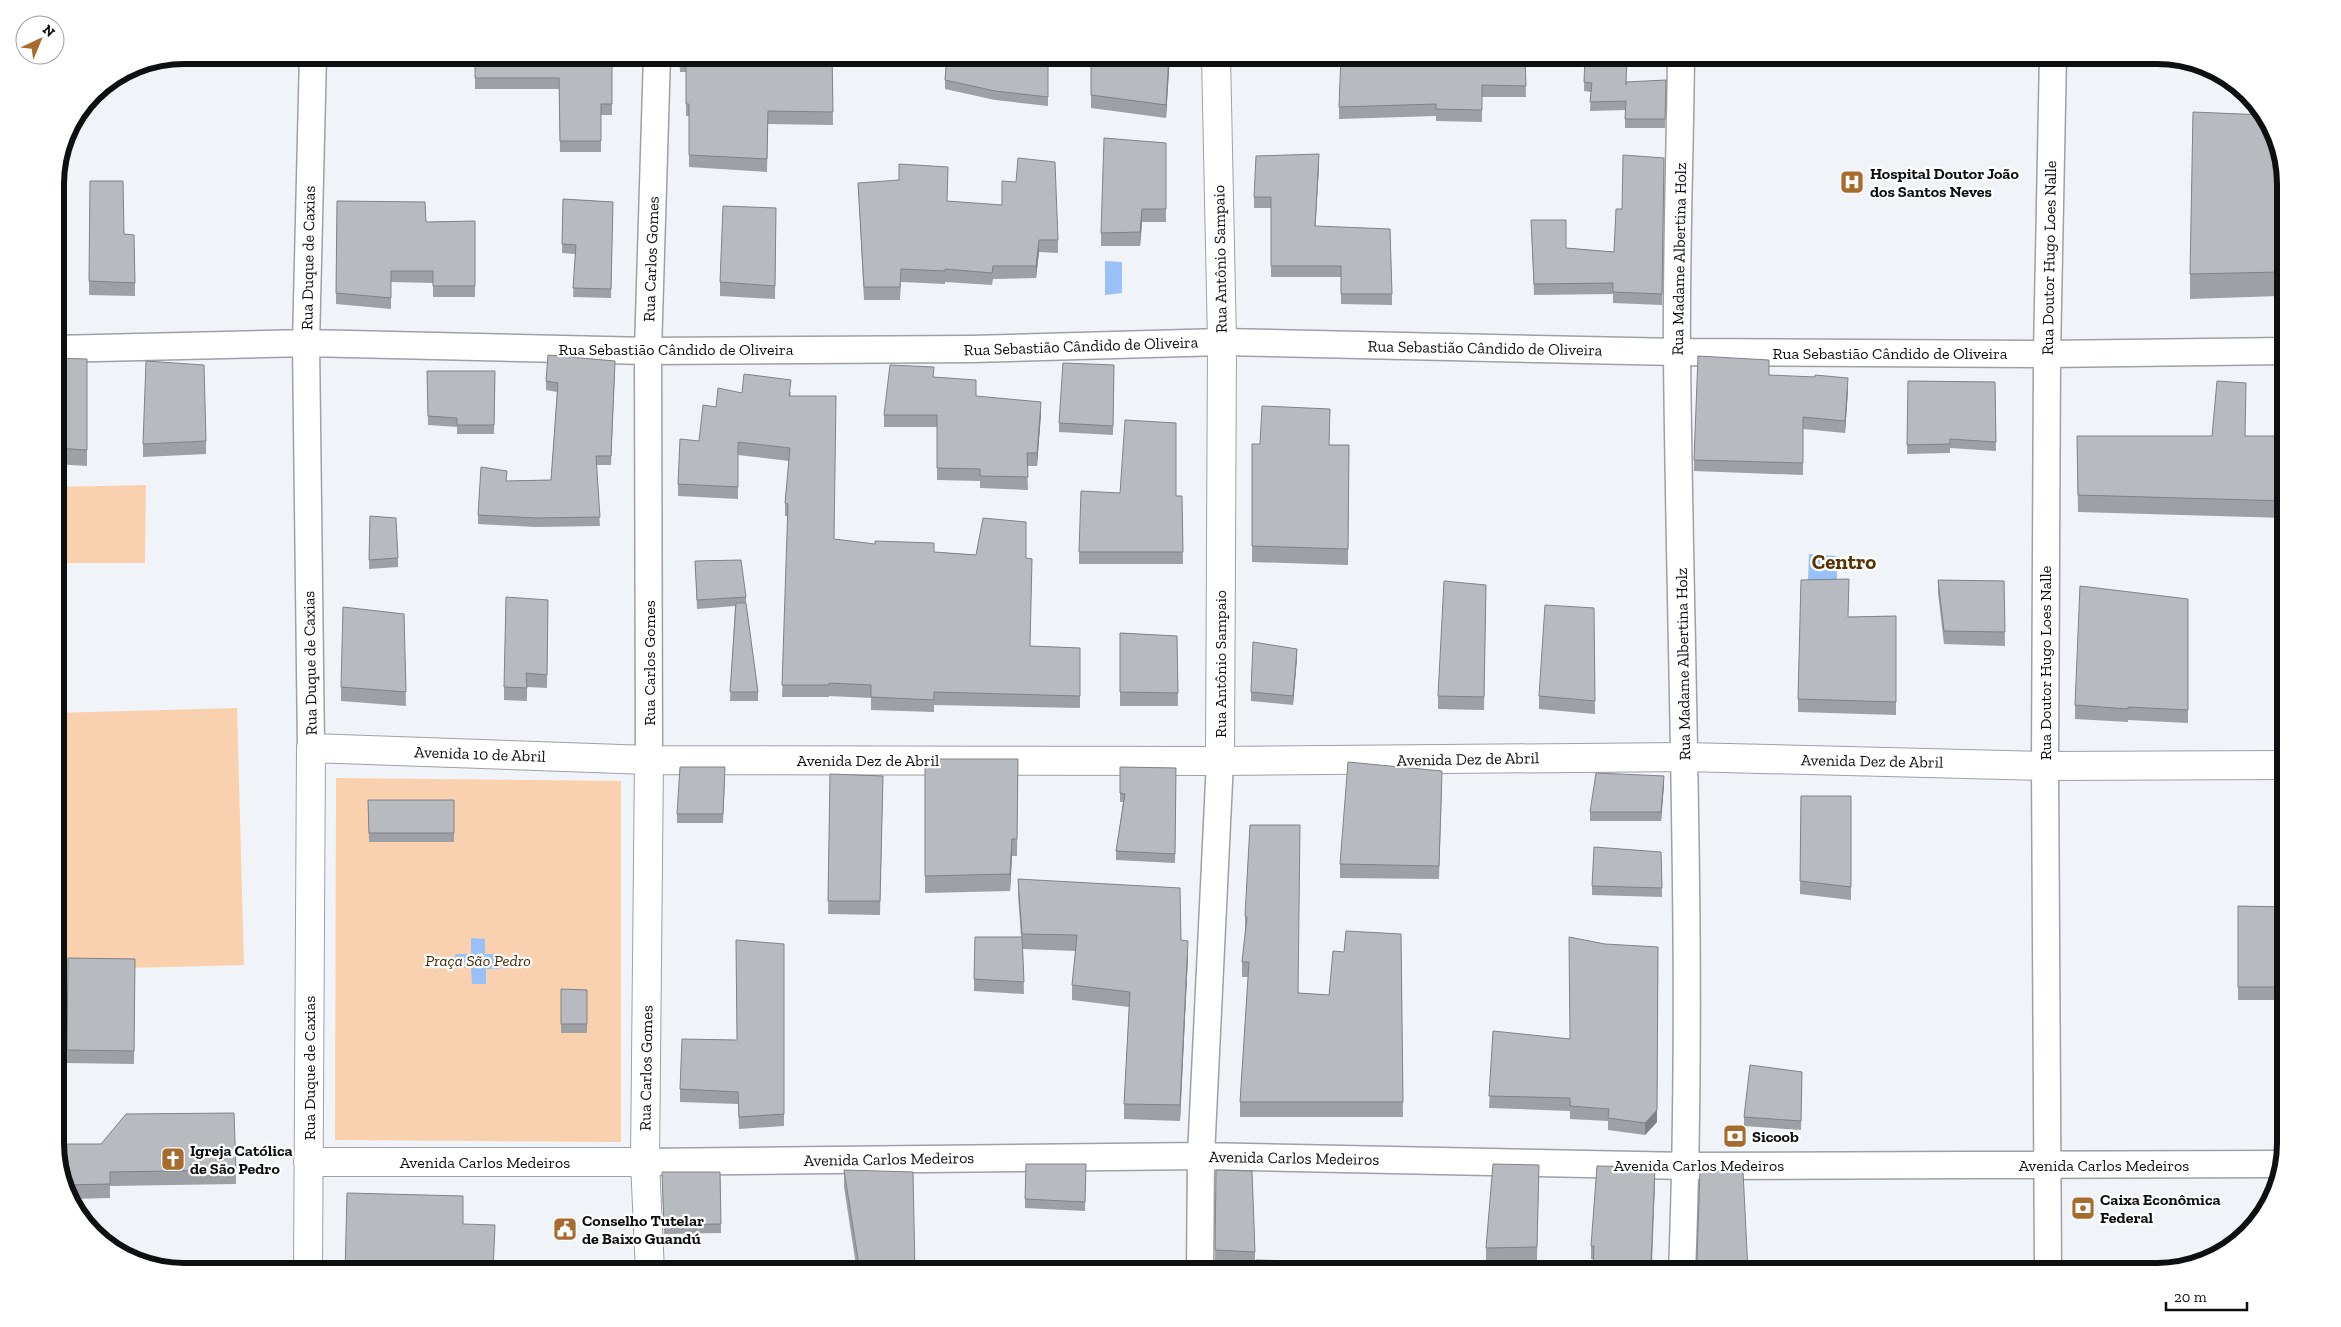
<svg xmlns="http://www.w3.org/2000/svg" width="2341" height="1327" viewBox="0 0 2341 1327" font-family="'Zilla Slab',serif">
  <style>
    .green { fill: #f9d1ae }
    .water { fill: #9ac1f7 }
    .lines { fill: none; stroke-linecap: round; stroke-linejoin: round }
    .street-casing { stroke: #9da0a5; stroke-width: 29 }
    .secondary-casing { stroke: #9da0a5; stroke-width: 30 }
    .street { stroke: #fff; stroke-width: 26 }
    .secondary { stroke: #fff; stroke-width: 28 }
    .wall { fill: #9da0a4 }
    .shaded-wall { fill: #808286 }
    .building { fill: #b7babf; stroke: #808286 }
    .labels { text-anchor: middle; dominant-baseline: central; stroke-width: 4.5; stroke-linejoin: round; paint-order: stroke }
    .poi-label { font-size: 16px; font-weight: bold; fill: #0e0f11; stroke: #fff; text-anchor: start }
    .street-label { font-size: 16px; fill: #0e0f11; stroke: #fff }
    .park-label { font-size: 16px; font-style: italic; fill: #472500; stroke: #fff }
    .district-label { font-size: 21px; font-weight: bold; fill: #5a3202; stroke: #fff }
    .rim { fill: none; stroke: #0e0f11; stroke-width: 6 }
  </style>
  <rect width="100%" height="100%" fill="#f0f4f8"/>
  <!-- green -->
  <path class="green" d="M146,485L145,563H55V487Z
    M237,708L244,965L55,970V713Z
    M336,778L621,781V1142L335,1140Z"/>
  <!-- water -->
  <path class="water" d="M1105,261L1122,262V293L1105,295Z
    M1809,554L1837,556V581L1808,580Z
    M471,938L485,939V954H501L500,969H486V984H472L471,968H455V954H471Z"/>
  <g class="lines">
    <!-- street casing -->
    <g class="street-casing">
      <path id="street" d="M1681,55C1680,155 1676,255 1677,355C1680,660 1694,966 1682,1272
        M55,349L306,343L648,351L972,349L1222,342L1677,352L2047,354L2286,351
        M311,748L306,343L313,55
        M649,760L648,351L657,55
        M645,1162L1201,1156L1687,1166L2281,1164
        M1200,1272L1201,1156L1220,761
        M2048,1272L2045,766L2047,354L2053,55"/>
    </g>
    <!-- secondary casing -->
    <g class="secondary-casing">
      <path id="secondary" d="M1216,55L1222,342L1220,761
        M649,760L645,1162L650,1272
        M308,1162H645
        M308,1272L311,748L649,760L1220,761L1685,757L2045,766L2286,765"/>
    </g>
    <!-- street -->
    <use href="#street" class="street"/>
    <!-- secondary -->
    <use href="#secondary" class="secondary"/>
  </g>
  <!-- wall -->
  <path class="wall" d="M475,55L599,63H612V115H601V152H560L559,89H475Z
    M679,55H832L833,125L768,124L767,172L689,167V116H686V72H680Z
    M1048,55V106L995,100L945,89V80Z
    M1091,55H1170L1166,118L1091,108Z
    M1525,55L1526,97H1482V122L1436,121V116L1339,119V107Z
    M1585,55L1627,82L1666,80L1665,128H1625V110L1590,111L1591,92L1584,91Z
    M1166,143V222H1142L1140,246H1101V233Z
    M2278,153L2279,296L2190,299V274Z
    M1664,158L1662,305L1613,303V294L1534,295L1531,220L1566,248L1614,252L1622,209Z
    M1319,165L1315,226L1392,294V305L1341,304V277H1271V208H1254V197Z
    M858,183L947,201L1058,240V253L1039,252L1036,278L993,279L992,285L945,282V284L901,282L900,300H864Z
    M563,199L613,202L611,298L573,297L575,254L562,253Z
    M337,201L426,222L475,221V297H433V283L391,282V309L336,304Z
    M776,208L775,299L720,296V282Z
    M124,234L135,283V296L89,295V281Z
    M55,358L87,359V466L55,464Z
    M1114,365L1113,435L1059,432V423Z
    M615,370L611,465H596L600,526L536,527L478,524V515L507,481L551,480L557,392L546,390V381Z
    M427,371H495L494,434H457V427L428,425Z
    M1769,375L1848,390L1845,433L1803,429V475L1694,471V460Z
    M934,377L976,396L1041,414L1037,466H1027L1028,490L980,488V481L937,480V427H884V415Z
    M1908,381L1995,382L1996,451L1950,448V453L1907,454Z
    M791,392L790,396L834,539L934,552L1026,558L1030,646L1080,648V708L934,705V712L871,710V698L829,696V697H782L788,516H785V503L789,461L738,455V499L678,496V484L716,407L742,393Z
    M2245,436H2286V518L2078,512L2077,453Z
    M206,441V454L143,457V444Z
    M1252,444L1349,445L1348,565L1252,562Z
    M1182,496L1183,564H1079V552Z
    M370,516L398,558V567L369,569Z
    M695,561L746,597V603L758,692V701H730L735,606L697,609Z
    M1938,580L2004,581L2005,646L1944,644L1938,593Z
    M1486,585L1484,710L1438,709V696Z
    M2188,599V723L2128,720V722L2075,719V705Z
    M548,600L547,688L527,687V701L504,700V687Z
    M1594,608L1595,714L1539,709V696Z
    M404,614L406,706L341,701V687Z
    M1896,616V715L1798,712V699L1848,617Z
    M1120,633L1177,636L1178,706H1120Z
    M1297,658L1293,705L1251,701V692Z
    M925,759H1018L1017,856H1012L1010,891L925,893Z
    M1120,767L1176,768L1175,863L1116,860V851L1123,802H1120Z
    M830,774L883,776L880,915L828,914Z
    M725,776L723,823H677V814Z
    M1442,784L1439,879L1340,878V864Z
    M1664,785L1661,821H1590V812Z
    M1801,796H1851V900L1800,894Z
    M368,800H454V842H369Z
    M1250,825L1299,993L1329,995L1344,952L1401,934L1403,1117H1240V1102L1248,977H1242V962L1245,932V916Z
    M1661,852L1662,897L1592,895V886Z
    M1018,879L1181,940L1188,956L1180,1121L1124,1119V1104L1129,1007L1072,1000V985L1076,951L1023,949L1024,994L974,991V979L1021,937L1018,895Z
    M2238,906L2286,907V1000H2238Z
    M784,944V1126L739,1129L738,1104L680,1102V1089L737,1040Z
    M68,958L135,959L134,1064L67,1063Z
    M561,989L587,990V1033H561Z
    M1493,1031L1657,1122L1645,1135L1608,1130V1121L1570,1119V1111L1489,1108Z
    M1802,1081L1801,1130L1744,1126V1117Z
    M62,1144L236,1170V1184L110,1186V1198L70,1199L63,1176Z
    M1086,1164L1085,1211L1025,1208V1199Z
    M1539,1165L1537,1260L1486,1261V1248Z
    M844,1170L915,1272H857L844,1187Z
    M1216,1170L1255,1252V1265L1215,1263Z
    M720,1172L721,1233L664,1234L662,1181Z
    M1655,1180L1652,1266L1591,1259V1246Z"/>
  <!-- shaded-wall -->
  <path class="shaded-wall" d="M1169,55H1170L1166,118V105Z
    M1319,154V165L1315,237V226Z
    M1142,209V222L1140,246V232Z
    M1039,240V252L1036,278V266Z
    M1848,378V390L1845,433V421Z
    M1041,402V414L1037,466V453Z
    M1297,649V658L1293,705V696Z
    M1664,776V785L1661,821V812Z
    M1012,839V856L1010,891V874Z
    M1188,941V956L1180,1121V1105Z
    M1658,947L1657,1122L1645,1135V1123Z
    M1655,1167V1180L1651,1272Z"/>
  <!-- building -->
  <path class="building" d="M475,55H599V63H612V104H601V141H560L559,78H475Z
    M680,55H832L833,112L768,111L767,159L689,155V104H686V59H680Z
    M947,55H1048V97L995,91L945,80Z
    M1091,55H1169L1166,105L1091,95Z
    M1341,55H1525L1526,86L1482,85V110L1436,109V104L1339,107Z
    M1585,55H1627L1626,85V82L1666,80L1665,119H1625L1626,101L1590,102L1592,83L1584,82Z
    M2193,112L2265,115L2278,153L2279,272L2190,274Z
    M1104,138L1166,143V209H1142L1140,232L1101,233Z
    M1319,154L1315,226L1390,229L1392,294H1341V266H1271V197H1254L1256,156Z
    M1623,155L1664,158L1662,294L1613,292V283L1534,284L1531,220H1566V248L1614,252L1616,209H1622Z
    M1018,158L1055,162L1058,240H1039L1036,266H993L992,273L945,269V271L901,269L900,287H864L858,183L899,180V164L948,167L947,201L1002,205V181L1016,182Z
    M90,181H123L124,234L134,235L135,283L89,281Z
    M563,199L613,202L611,289L573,288L576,245L562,244Z
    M337,201L425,202L426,222L475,221V286H433V271H391V298L336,293Z
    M723,206L776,208L775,286L720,282Z
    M548,355L615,361L611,456H596L600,517L536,518L478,515L481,467L507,471L506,481L551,480L558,383L546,381Z
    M1698,356L1769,360V375L1815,377V375L1848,378L1845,421L1803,417V463L1694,460Z
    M55,358L87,359V450L55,448Z
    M146,361L204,365L206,441L143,444Z
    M1063,363L1114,365L1113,426L1059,423Z
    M890,365L934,367L933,377L976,380V396L1041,402L1037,453H1027L1028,477L980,476V469L937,468V415H884Z
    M427,371H495L494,425H457V418L428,416Z
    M744,374L791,380L789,396H836L834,539L875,544V541L934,543V552L976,555L983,518L1026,522V558L1032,559L1030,646L1080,648V696L934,692V700L871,697V685L829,683V685H782L788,504L785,503L790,448L738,442V487L678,484L680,439L699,441L703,405L716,407L718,388L742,393Z
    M1908,381L1995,382L1996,442L1950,439V444L1907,445Z
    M2217,381L2246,383L2245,436H2286V501L2078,495L2077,436H2212Z
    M1262,406L1330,409L1329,445H1349L1348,549L1252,546V444H1260Z
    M1125,420L1176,423V496H1182L1183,552H1079L1081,491L1120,493Z
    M370,516L396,518L398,558L369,560Z
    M741,560L746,597L697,600L695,561Z
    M1849,579L1848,617L1896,616V702L1798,699L1801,580Z
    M1938,580L2004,581L2005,632L1944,631Z
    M1444,581L1486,585L1484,697L1438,696Z
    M2080,586L2188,599V710L2128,707V709L2075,705Z
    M506,597L548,600L547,675L526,673L527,688L504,687Z
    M736,603H746L758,692H730Z
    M1545,605L1594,608L1595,701L1539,696Z
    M343,607L404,614L406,692L341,687Z
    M1120,633L1177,636L1178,693L1120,692Z
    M1253,642L1297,649L1293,696L1251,692Z
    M925,759H1018L1017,839H1012L1010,874L925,876Z
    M1348,762L1442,771L1439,866L1340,864Z
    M680,767H725L723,814H677Z
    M1120,767L1176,768L1175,854L1116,851L1125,794L1120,793Z
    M1596,773L1664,776L1661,812H1590Z
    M830,774L883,776L880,901H828Z
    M1801,796H1851V887L1800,881Z
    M368,800H454V833H369Z
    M1250,825H1300L1298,993L1329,995L1333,951L1344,952L1346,931L1401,934L1403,1102H1240L1249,962H1242L1247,917L1245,916Z
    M1594,847L1661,852L1662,888L1592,886Z
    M1018,879L1180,888L1181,940L1188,941L1180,1105L1124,1104L1130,992L1072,985L1077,935L1022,934Z
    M2238,906L2286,907V987H2238Z
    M975,937H1022L1024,982L974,979Z
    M1569,937L1605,944L1658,947L1657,1110L1645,1123L1608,1118L1609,1109L1570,1106V1098L1489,1096L1493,1031L1570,1039Z
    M736,940L784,944V1114L739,1117L738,1092L680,1089L682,1039L737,1040Z
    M68,958L135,959L134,1051L67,1050Z
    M561,989L587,990V1024H561Z
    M1750,1065L1802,1072L1801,1121L1744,1117Z
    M234,1113L236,1170L110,1172V1184L65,1185L63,1178L62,1144H101L126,1114Z
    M1026,1164H1086L1085,1202L1025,1199Z
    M1493,1164L1539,1165L1537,1247L1486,1248Z
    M1597,1166L1655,1167L1651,1266H1654V1272H1593L1594,1246H1591Z
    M844,1170L913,1172L915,1272H860Z
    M1216,1170L1252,1171L1255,1252L1215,1250Z
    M1700,1171H1743L1748,1272H1694V1267L1697,1259Z
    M662,1172H720L721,1224L664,1225Z
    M347,1193L463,1196V1224L495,1225L493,1272H345Z
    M1256,1260L1296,1261V1272H1255Z"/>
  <!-- icons -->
  <defs>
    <g id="hospital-square" transform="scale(1.25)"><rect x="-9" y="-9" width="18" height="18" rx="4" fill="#a66b2d" stroke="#fff"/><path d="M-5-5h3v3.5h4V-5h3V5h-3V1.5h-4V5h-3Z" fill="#fff"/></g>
    <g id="bank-square" transform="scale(1.25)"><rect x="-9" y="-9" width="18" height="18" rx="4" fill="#a66b2d" stroke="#fff"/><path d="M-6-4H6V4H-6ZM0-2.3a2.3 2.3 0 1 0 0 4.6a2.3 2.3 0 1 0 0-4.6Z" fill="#fff"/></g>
    <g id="church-square" transform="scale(1.25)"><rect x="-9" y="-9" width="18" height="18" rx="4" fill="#a66b2d" stroke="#fff"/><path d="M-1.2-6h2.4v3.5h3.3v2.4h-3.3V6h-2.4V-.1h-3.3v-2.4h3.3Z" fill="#fff"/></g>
    <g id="civic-square" transform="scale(1.25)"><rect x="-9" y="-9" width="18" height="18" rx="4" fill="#a66b2d" stroke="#fff"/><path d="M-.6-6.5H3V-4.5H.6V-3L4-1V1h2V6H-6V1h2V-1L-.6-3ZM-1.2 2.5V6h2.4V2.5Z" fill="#fff"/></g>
  </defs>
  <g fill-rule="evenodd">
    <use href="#hospital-square" x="1852" y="182"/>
    <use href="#bank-square" x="1735" y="1136"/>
    <use href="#church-square" x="173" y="1159"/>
    <use href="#bank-square" x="2083" y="1208"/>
    <use href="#civic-square" x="565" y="1229"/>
  </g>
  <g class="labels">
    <!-- poi labels -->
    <g class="poi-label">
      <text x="1870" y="173">Hospital Doutor João<tspan x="1870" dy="18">dos Santos Neves</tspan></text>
      <text x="1752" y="1136">Sicoob</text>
      <text x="190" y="1150">Igreja Católica<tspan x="190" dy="18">de São Pedro</tspan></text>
      <text x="2100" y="1199">Caixa Econômica<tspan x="2100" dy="18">Federal</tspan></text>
      <text x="582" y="1220">Conselho Tutelar<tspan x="582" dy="18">de Baixo Guandú</tspan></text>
    </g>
    <!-- street labels -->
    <g class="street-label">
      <text transform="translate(308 258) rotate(-89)">Rua Duque de Caxias</text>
      <text transform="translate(2049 258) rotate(-89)">Rua Doutor Hugo Loes Nalle</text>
      <text transform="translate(651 259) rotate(-88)">Rua Carlos Gomes</text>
      <text transform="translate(1220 259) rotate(-91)">Rua Antônio Sampaio</text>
      <text transform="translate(1679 259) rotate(-89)">Rua Madame Albertina Holz</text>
      <text transform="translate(1081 346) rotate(-2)">Rua Sebastião Cândido de Oliveira</text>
      <text transform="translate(1485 348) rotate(1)">Rua Sebastião Cândido de Oliveira</text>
      <text x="676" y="349">Rua Sebastião Cândido de Oliveira</text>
      <text x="1890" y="353">Rua Sebastião Cândido de Oliveira</text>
      <text transform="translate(310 663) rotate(-91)">Rua Duque de Caxias</text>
      <text transform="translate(649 663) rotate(-90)">Rua Carlos Gomes</text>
      <text transform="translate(2045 663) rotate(-90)">Rua Doutor Hugo Loes Nalle</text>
      <text transform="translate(1220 664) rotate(-90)">Rua Antônio Sampaio</text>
      <text transform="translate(1683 664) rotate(-91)">Rua Madame Albertina Holz</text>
      <text transform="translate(480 754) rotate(2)">Avenida 10 de Abril</text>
      <text transform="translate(1468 759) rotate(-1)">Avenida Dez de Abril</text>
      <text x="868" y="760">Avenida Dez de Abril</text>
      <text transform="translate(1872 761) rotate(1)">Avenida Dez de Abril</text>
      <text transform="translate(309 1068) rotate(-90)">Rua Duque de Caxias</text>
      <text transform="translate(646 1068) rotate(-89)">Rua Carlos Gomes</text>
      <text transform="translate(1294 1158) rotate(1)">Avenida Carlos Medeiros</text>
      <text transform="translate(889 1159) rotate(-1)">Avenida Carlos Medeiros</text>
      <text x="485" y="1162">Avenida Carlos Medeiros</text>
      <text x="1699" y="1165">Avenida Carlos Medeiros</text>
      <text x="2104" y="1165">Avenida Carlos Medeiros</text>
    </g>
    <!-- park labels -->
    <g class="park-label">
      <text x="478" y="960">Praça São Pedro</text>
    </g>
    <!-- district labels -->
    <g class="district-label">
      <text x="1844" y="561">Centro</text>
    </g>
  </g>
  <!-- crop -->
  <path d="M0 0H2341V1327H0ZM184 64H2157A120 120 0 0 1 2277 184V1143A120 120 0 0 1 2157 1263H184A120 120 0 0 1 64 1143V184A120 120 0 0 1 184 64Z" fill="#fff" fill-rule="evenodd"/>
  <path class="rim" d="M184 64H2157A120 120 0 0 1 2277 184V1143A120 120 0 0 1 2157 1263H184A120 120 0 0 1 64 1143V184A120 120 0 0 1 184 64Z"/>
  <!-- north arrow -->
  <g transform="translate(40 40) rotate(44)"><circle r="24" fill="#ffffff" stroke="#9f9fa0"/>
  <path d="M0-4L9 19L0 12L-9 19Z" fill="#a66b2d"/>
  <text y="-8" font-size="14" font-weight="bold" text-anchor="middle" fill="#0e0f11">N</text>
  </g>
  <!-- scale -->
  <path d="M2166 1302v8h81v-8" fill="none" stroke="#0e0f11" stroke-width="2.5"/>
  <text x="2174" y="1302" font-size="15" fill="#0e0f11" stroke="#ffffff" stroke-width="4" paint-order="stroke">20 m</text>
</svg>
